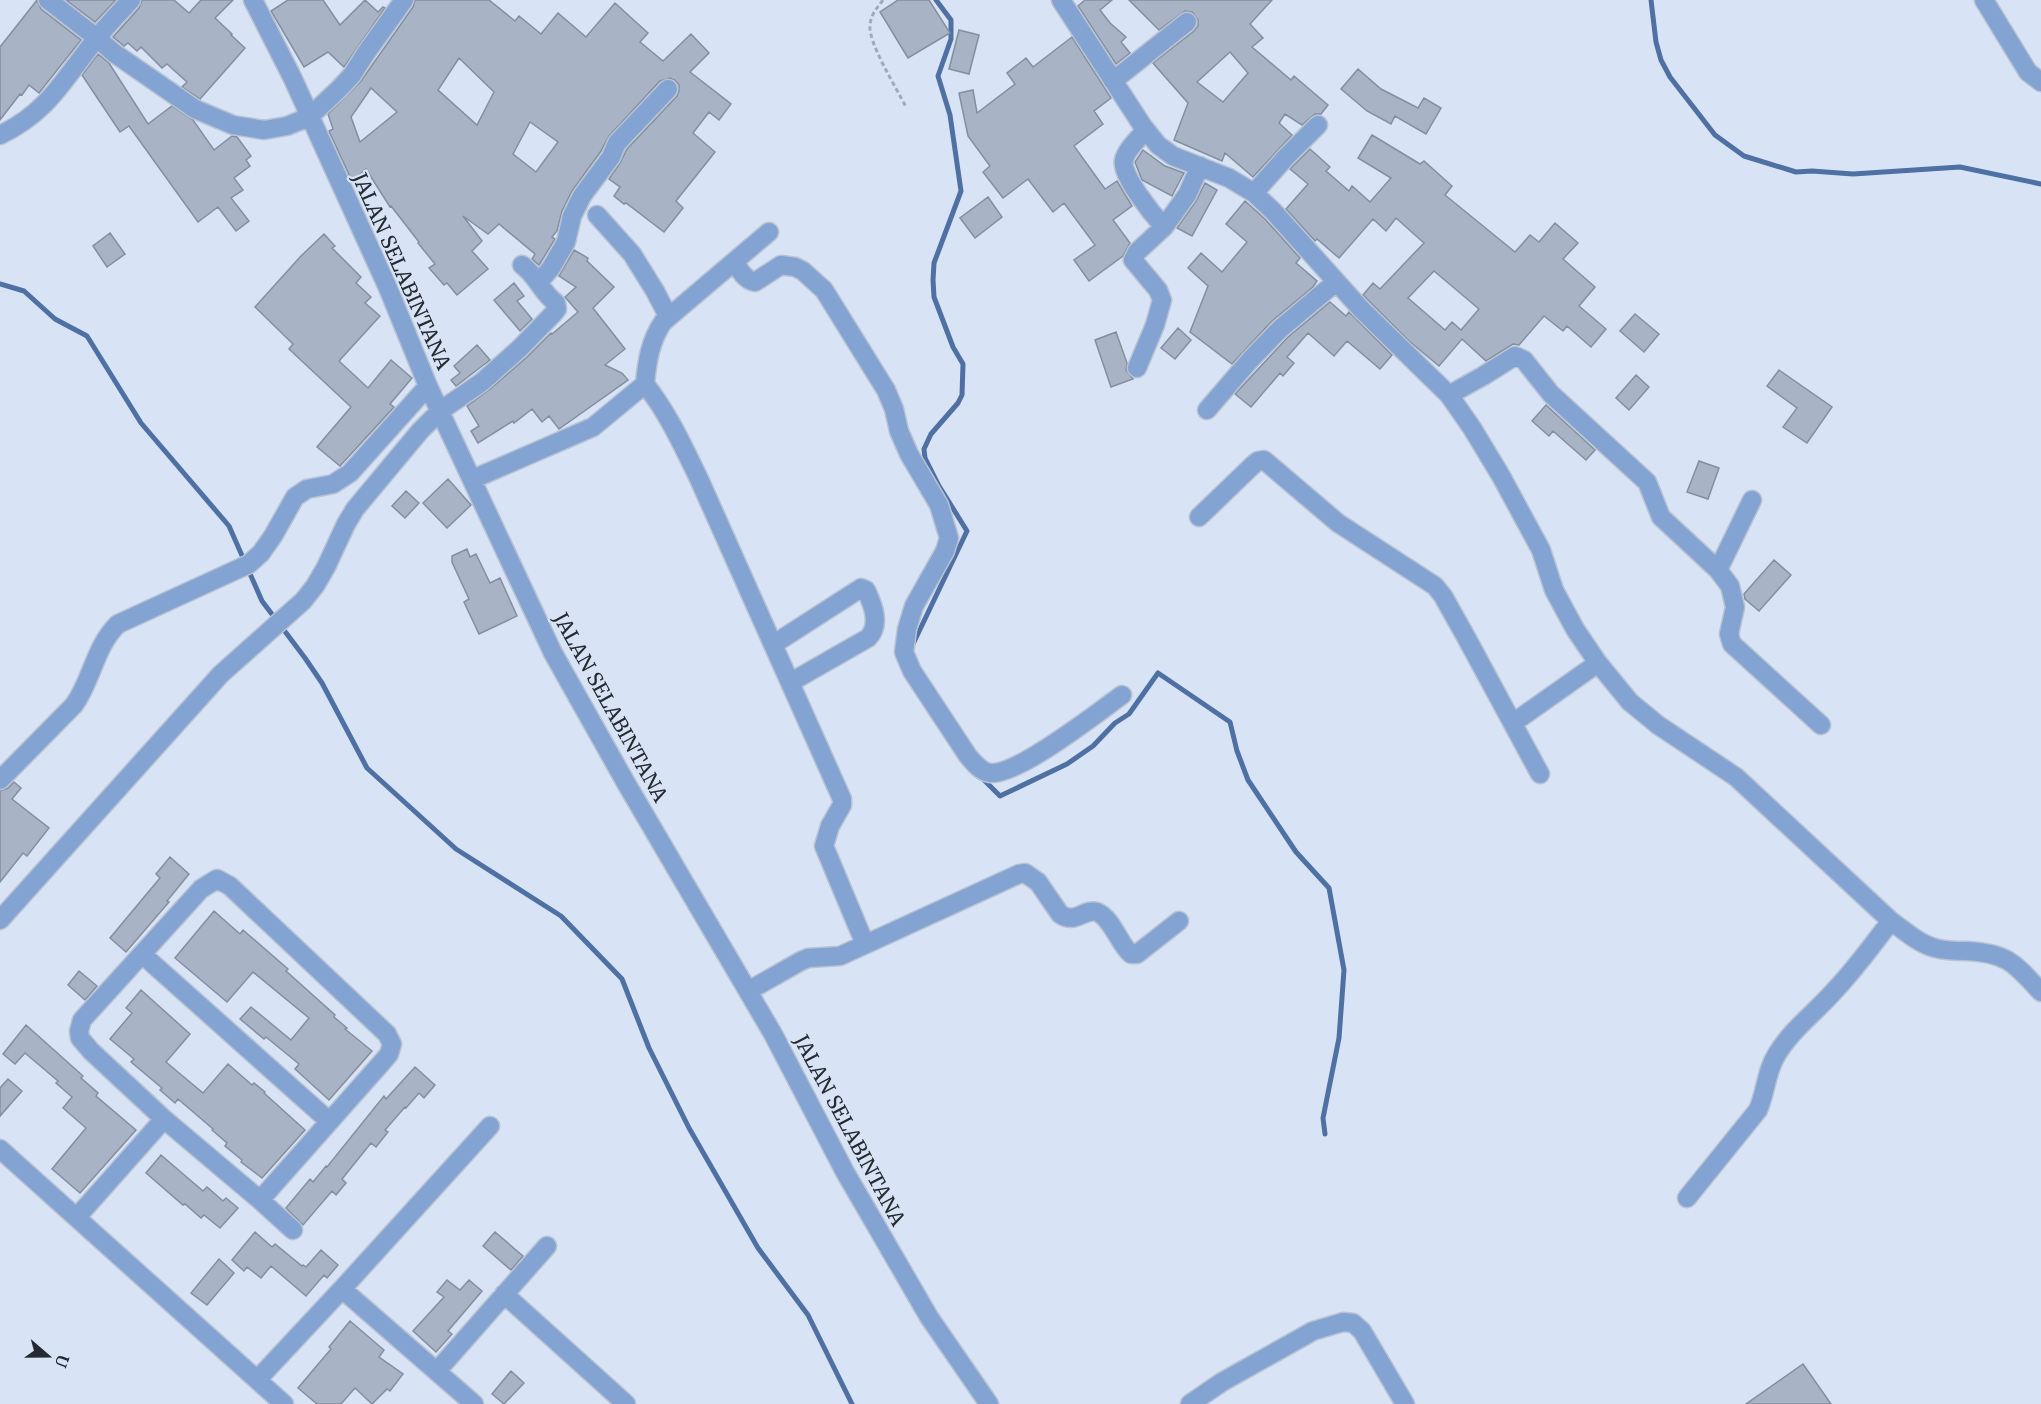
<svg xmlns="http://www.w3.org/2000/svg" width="2041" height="1404" viewBox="0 0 2041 1404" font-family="Merriweather,serif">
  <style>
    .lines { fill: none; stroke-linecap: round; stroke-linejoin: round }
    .stream { stroke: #4f70a2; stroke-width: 5 }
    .building { fill: #a8b4c5; stroke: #838f9f; stroke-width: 1.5; fill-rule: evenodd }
    .minor-casing { stroke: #b8c2d2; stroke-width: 21 }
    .path { stroke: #a1aab9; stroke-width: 3; stroke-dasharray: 4.5 3; stroke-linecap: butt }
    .minor { stroke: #83a3d3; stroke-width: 18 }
    .labels { text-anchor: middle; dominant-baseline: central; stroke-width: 4.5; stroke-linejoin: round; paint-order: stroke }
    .street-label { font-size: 20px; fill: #252930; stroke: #d8e4f6 }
  </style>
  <rect width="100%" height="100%" fill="#d8e4f6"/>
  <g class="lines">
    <!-- stream -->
    <path class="stream" d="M1651,0L1656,42L1661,60L1670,77L1715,135L1744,156L1796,172L1812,171L1853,174L1960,167L2041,184
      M0,284L24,291L55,319L87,336L141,423L229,526L262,601L305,658L322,683L367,768L456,849L561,916L622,979L649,1048L689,1128L758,1248L808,1315L852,1404
      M913,644L967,531L939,486L925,458L924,449L931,434L958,403L962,395L963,364L953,347L934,297L933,280L934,263L961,191L950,115L938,76L951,39V20L936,0
      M980,776L1000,796L1067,764L1093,746L1115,723L1129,714L1158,673L1230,722L1237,751L1248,780L1296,852L1329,888L1344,970L1339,1038L1323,1118L1325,1134"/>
  </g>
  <!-- building -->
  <path class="building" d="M37,0L41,9L81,40L39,93L29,85L22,95L20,94L0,120V47Z
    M66,0H116L95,22Z
    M142,0H174L189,13L201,0H233L215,18L232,34L231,35L245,48L200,99L182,87L187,82L167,64L162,68L141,47L137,51L128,43L124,46L113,37L139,8Z
    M288,0H323L340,25L365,0L378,12L383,7L385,8L344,67L328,52L304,67L271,11Z
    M415,0H489L515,21L519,16L541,34L558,13L586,37L615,3L648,33L640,42L663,61L691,34L709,53L690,72L731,104L719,120L709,112L693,133L715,152L676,201L683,208L664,232L626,203L624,204L614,196L620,187L609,179L620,163L627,149L677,96L679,91V85L675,80L670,78L660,81L609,136L601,151L572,191L562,211L557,231L552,237L555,239L539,265L532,259L535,254L499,224L488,234L463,216L482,241L472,251L488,269L457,295L447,283L444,285L429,268L435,264L418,243L419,242L391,206L390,207L366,169L352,181L329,131L333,129L328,114L361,81L413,7ZM459,58L494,92L477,125L438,90ZM371,88L397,112L360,142L351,117ZM530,122L558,142L536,172L513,154Z
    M898,0H929L950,33L908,58L880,12Z
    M1085,0H1112L1100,10L1110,23L1126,37L1121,42L1130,53L1116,64L1078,6Z
    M1129,0H1272L1250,24L1263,38L1252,47L1291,80L1294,76L1328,105L1321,114H1315L1302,125L1285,114L1279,123L1292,135L1253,177L1225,153L1222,161L1174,140L1188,103L1153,63L1194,31L1198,26V20L1192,12L1185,11L1159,30ZM1230,52L1248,73L1223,102L1197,82Z
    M959,30L979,35L969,74L949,69Z
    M1072,37L1111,98L1094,111L1103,124L1074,146L1105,189L1117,181L1132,206L1113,220L1130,243L1123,256L1089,281L1074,260L1095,245L1064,203L1053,212L1028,179L1003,198L983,172L990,166L968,136L959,93L973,90L977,113L1015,84L1007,73L1026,58L1033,67Z
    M98,54L109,63L148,124L172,106L193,120L214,150L232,136L237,137L251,156L246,160L250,166L234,178L243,190L231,198L249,221L236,231L218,207L198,222L129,126L120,132L82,75Z
    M1358,69L1381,89L1418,108L1424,98L1441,108L1426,134L1395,116L1391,124L1367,111L1341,89Z
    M1372,135L1420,164L1424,161L1452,186L1445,195L1515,252L1530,235L1539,242L1555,223L1578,243L1563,259L1595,287L1579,306L1606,329L1591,347L1567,326L1563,331L1544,316L1519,345L1513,344L1486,361L1462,339L1439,366L1409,341L1363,295L1373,283L1380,289L1424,243L1396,218L1386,231L1373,219L1339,258L1317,239L1315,241L1286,209L1308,184L1290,169L1310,149L1330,167L1326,171L1349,191L1352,186L1370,202L1391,178L1358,158ZM1434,271L1479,309L1461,330L1452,322L1445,330L1408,298Z
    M1143,150L1165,166L1184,173L1172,196L1142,180L1135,162Z
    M1205,183L1217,190L1192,236L1177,228L1196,201Z
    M988,197L1002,217L975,238L960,218Z
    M1245,201L1265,219L1300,258L1296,263L1317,281L1313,287L1272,321L1232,364L1190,332L1208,286L1188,268L1201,253L1222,272L1247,242L1226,224Z
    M110,233L125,254L107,267L93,246Z
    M324,234L335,246L332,248L361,277L356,283L371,297L365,303L380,316L339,361L368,388L391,360L412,378L390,404L394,407L340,466L317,447L351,407L289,349L293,344L255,307L300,257Z
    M574,250L588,258L587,261L614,287L593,308L625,349L605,365L622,373L628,380L559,429L549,416L542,422L532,409L514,423L513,421L478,443L471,431L479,426L467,406L489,390L527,357L551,333L552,334L578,312L565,297L576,287L559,276Z
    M514,283L524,296L517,301L532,319L520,331L494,300Z
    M1330,302L1346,316L1349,312L1392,355L1380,369L1347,341L1334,356L1308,333L1287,357L1294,363L1283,376L1280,373L1251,407L1235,394L1288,337Z
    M1635,314L1659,334L1644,352L1620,331Z
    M1178,328L1191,340L1175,359L1161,348Z
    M1116,332L1127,363L1126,370L1133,379L1111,387L1095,340Z
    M477,345L490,360L456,386L451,380L460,373L454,366Z
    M1779,370L1832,407L1807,443L1783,427L1797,408L1767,386Z
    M1636,375L1649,387L1629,410L1616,398Z
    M1546,405L1595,450L1586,460L1553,431L1549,436L1532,421Z
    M1699,461L1719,468L1708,499L1687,492Z
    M448,479L471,505L447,528L423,503Z
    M406,491L419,503L405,518L392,506Z
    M467,549L470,557L476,554L490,583L500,578L517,616L479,634L464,602L469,599L452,562V556Z
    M1774,560L1791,575L1759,611L1745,599L1744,594Z
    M14,782L21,788L12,799L49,828L27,856L23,853L0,882V791L8,788Z
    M170,857L189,874L167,901L169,902L126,952L110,938L160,878L156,874Z
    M214,911L240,934L243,930L288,969L286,971L335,1015L334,1017L347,1028L345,1029L372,1051L329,1100L295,1069L299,1064L266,1037L264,1039L240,1019L251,1007L291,1040L309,1018L253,972L227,1002L175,958Z
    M79,971L97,986L85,1000L68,985Z
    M141,990L190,1034L166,1062L203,1093L228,1064L252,1085L254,1083L265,1092L264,1093L305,1130L262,1178L241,1162L242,1160L225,1146L227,1143L212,1130L213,1129L178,1099L175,1103L160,1090L162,1088L131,1062L134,1059L110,1039L132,1013L126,1008Z
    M26,1025L83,1076L81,1078L98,1093L96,1096L136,1130L80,1193L52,1169L86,1128L63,1108L72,1097L56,1083L58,1081L25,1053L15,1064L3,1054Z
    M415,1067L435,1085L424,1098L419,1093L406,1108L405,1107L385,1130L388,1132L376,1147L371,1143L342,1179L346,1183L336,1195L332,1191L303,1225L286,1208L310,1179L313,1182L326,1166L327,1167L384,1096L386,1099Z
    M8,1079L22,1091L0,1116V1088Z
    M161,1155L203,1191L207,1187L223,1201L226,1198L238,1208L220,1228L204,1215L201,1218L185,1204L183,1205L146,1173Z
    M255,1232L272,1247L275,1244L302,1266L303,1265L306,1267L321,1250L338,1265L327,1278L324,1275L306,1296L271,1266L261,1278L247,1267L244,1271L232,1260Z
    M495,1232L523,1256L511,1270L483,1246Z
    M219,1259L234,1273L207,1305L191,1293Z
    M447,1280L460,1290L469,1280L482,1291L448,1331L452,1334L436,1352L413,1331L444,1297L437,1292Z
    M350,1321L384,1350L379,1357L403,1374L390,1391L387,1389L372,1404L355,1388L341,1404H317L298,1388L331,1349L329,1347Z
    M1803,1364L1831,1404H1746Z
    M511,1371L524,1383L504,1404L492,1394Z"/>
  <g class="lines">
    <!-- minor casing -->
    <g class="minor-casing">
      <path id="minor" d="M48,0L97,38L114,53L195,109L233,125L264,130L287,126L309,117L339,89L352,75L366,53L404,0
        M253,0L293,79L388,288L428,386L553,653L626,783L773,1034L845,1172L929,1317L989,1404
        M1061,0L1142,125L1158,145L1173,156L1229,178L1254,193L1273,211L1361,309L1449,395L1472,428L1501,476L1541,550L1554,590L1575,629L1598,663L1630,702L1658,725L1736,777L1891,921C1905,931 1919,944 1935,948C1945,951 1957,951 1967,951C2008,953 2015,964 2041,992
        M1984,0L2028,72L2041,82
        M1113,81L1187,22
        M0,135C49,112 64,78 97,38C107,25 119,13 131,0
        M1254,193L1286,157L1318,125
        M597,215L632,254L655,291L668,316
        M1164,227L1187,195L1200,166
        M735,262C740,271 745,280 755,282L781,265L795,267L803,271L824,290L886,390L894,409L899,431L909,454L939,505L949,538L945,551L914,606L907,629L904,652L912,671L968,756C974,763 981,772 990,773C1017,776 1097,713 1122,695
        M539,282L551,268L566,242L572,216L582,196L611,157L617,143L668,89
        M1137,368L1155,325L1162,300L1158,290L1133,260L1137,252L1164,227C1154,216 1120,175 1124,160C1126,150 1139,138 1146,130
        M645,384C668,413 683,446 699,479L842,799V805L830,826L824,846L865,944
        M1449,395L1483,376L1515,356L1524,360L1551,394L1647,482L1661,517L1718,570L1730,586L1735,607L1729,634L1732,644L1821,725
        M1207,410L1250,360L1280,329L1336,282
        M473,479L593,427L645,384C647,362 650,341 663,322L769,232
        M1199,517L1253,465L1258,461L1264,460L1338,523L1435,586L1443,596L1466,637L1540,774
        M1718,570L1752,500
        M774,644L861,588L866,590C873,605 881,625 868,638L791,682
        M1513,723L1598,663
        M0,780L74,705C92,680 95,646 118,624L249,564L261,553L273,536L295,497L307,489L333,484L350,473L428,386
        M217,879L230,886L387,1034L392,1044L389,1054L384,1060L260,1200L164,1119L91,1051L80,1038L79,1031L82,1020L201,889Z
        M0,920L221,674L303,601L315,586L326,567L346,524L355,509L420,431L440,411L482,382L519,349L553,314L557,309L556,303C542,293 537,276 522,265
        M143,955L329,1121
        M748,991L801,961L808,958L840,956L1019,874L1025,873L1038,882L1060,914C1076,925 1084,908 1097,912C1112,918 1119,944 1131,954H1137L1179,921
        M0,1149L284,1404
        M1687,1198L1758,1110C1766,1092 1766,1071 1777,1054C1792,1029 1817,1011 1836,989C1856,968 1873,944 1891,921
        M260,1200L293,1230
        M77,1217L164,1119
        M342,1289L490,1126
        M504,1294L626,1404
        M437,1371L547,1246
        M257,1380L342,1289L474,1404
        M1190,1404L1222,1382L1313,1331L1343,1322L1353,1323L1362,1331L1405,1404"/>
    </g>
    <!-- path -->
    <path class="path" d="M883,0C877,8 871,14 870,25C868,43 897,89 906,107"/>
    <!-- minor -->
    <use href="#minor" class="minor"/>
  </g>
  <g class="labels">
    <!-- street labels -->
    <g class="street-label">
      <text transform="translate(402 271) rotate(66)">JALAN SELABINTANA</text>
      <text transform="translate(611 707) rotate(61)">JALAN SELABINTANA</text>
      <text transform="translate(850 1130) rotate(62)">JALAN SELABINTANA</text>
    </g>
  </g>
  <!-- north arrow -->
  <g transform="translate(48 1356) rotate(110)" stroke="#d8e4f6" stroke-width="4.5" paint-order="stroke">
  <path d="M0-4.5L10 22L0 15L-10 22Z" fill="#252930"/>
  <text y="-9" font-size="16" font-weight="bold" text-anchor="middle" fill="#252930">U</text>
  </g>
</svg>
